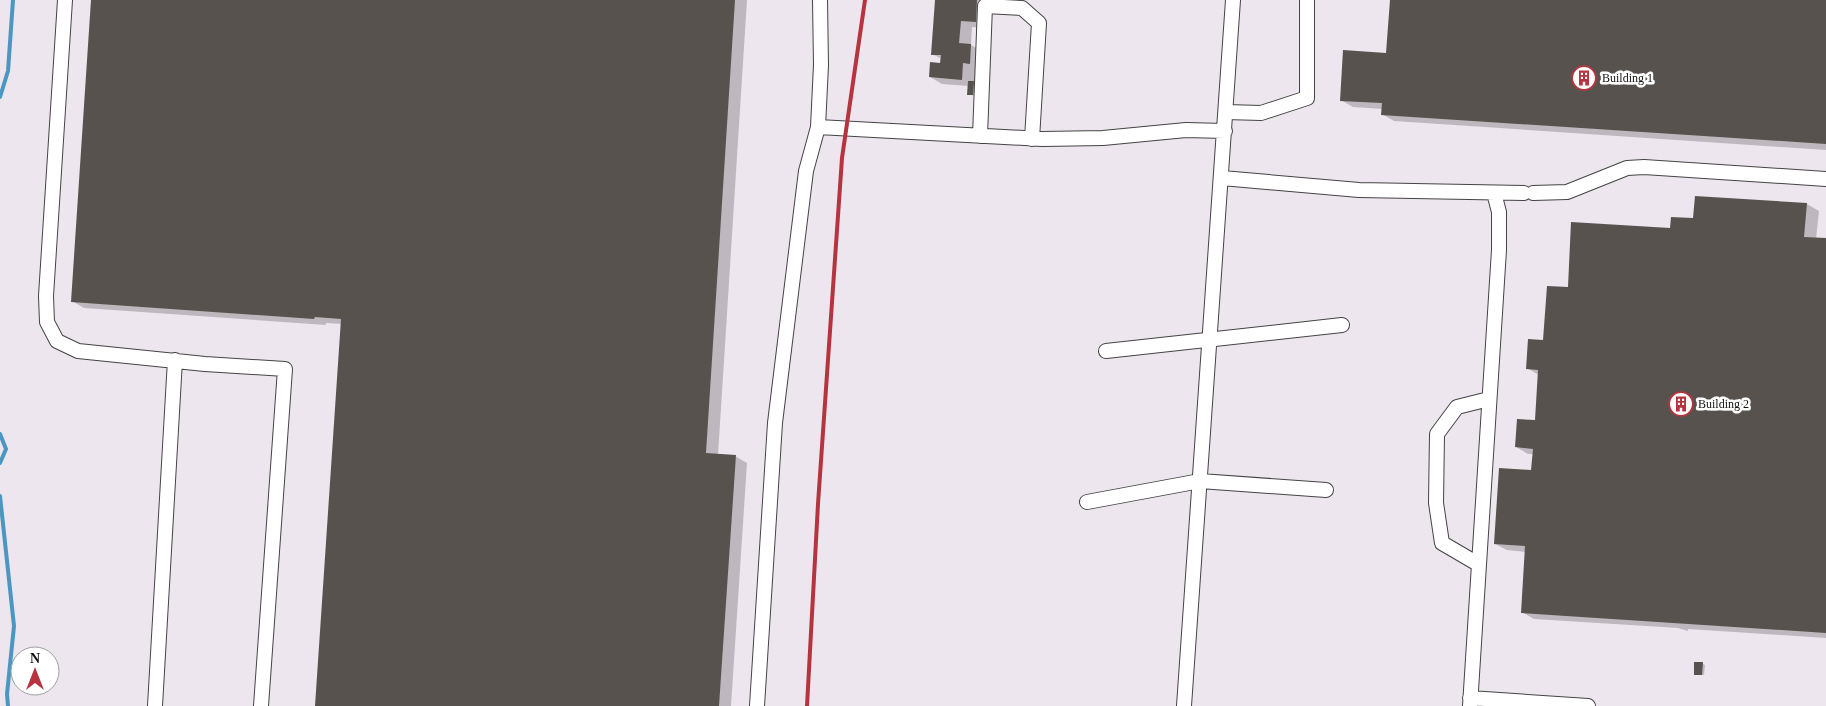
<svg xmlns="http://www.w3.org/2000/svg" width="1826" height="706" viewBox="0 0 1826 706" font-family="'Times New Roman',serif">
  <style>
    .industrial { fill: #ede6ee; fill-rule: evenodd }
    .shadow { fill: #0003 }
    .lines { fill: none; stroke-linecap: round; stroke-linejoin: round }
    .stream { stroke: #4b97c2; stroke-width: 4 }
    .building { fill: #58524e }
    .minor-casing { stroke: #444; stroke-width: 16 }
    .minor { stroke: #fff; stroke-width: 14 }
    .rail { stroke: #b6343f; stroke-width: 4 }
    .labels { text-anchor: middle; dominant-baseline: central; stroke-width: 5; stroke-linejoin: round; paint-order: stroke }
    .poi-label { font-size: 12px; fill: #111; stroke: #fff; text-anchor: start }
  </style>
  <rect width="100%" height="100%" fill="#fefcf5"/>
  <!-- industrial -->
  <path class="industrial" d="M0,0H1826V706H0ZM20,656H50V686H20Z"/>
  <!-- shadow -->
  <path class="shadow" d="M92,0H747L718,455L735,456L747,463L731,706H316L342,324L326,323V325L84,308L72,301Z
    M936,0H990L988,28L972,27L971,45L983,52L982,70L975,69V96L968,94L969,86L942,84L930,77L941,64L942,59L932,54Z
    M1391,0H1826V150L1394,121L1382,114L1383,109L1353,107L1341,100L1387,54Z
    M1807,204L1819,211L1816,239H1826V638L1688,629V631L1678,628L1534,619L1522,612L1526,552L1507,550L1495,544L1532,471L1534,454H1528L1516,447L1536,421L1539,375L1527,368L1544,342L1569,288L1672,230L1694,220Z
    M1702,663L1705,665L1704,675H1698L1695,674Z"/>
  <g class="lines">
    <!-- stream -->
    <path class="stream" d="M0,97L8,71L13,0
      M0,434L6,449L0,463
      M0,496L14,626L7,694L8,706"/>
  </g>
  <!-- building -->
  <path class="building" d="M91,0H735L706,453L736,455L719,706H315L341,319L315,317L314,319L71,302Z
    M935,0H977L976,22L961,21L959,43L971,44L970,64L963,63L962,80L929,77L930,62L940,63L941,55H931Z
    M1390,0H1826V144L1381,115L1382,103L1340,101L1343,50L1386,53Z
    M968,81H974L973,95H967Z
    M1695,196L1807,203L1804,237L1826,238V633L1521,613L1525,546L1494,544L1499,468L1531,470L1533,449L1515,447L1517,419L1535,420L1538,370L1526,369L1528,339L1543,340L1547,286L1568,287L1571,222L1670,228L1671,217L1693,218Z
    M1694,662H1703L1702,675H1694Z"/>
  <g class="lines">
    <!-- minor casing -->
    <g class="minor-casing">
      <path id="minor" d="M65,0L46,296L47,322L57,341L78,351L205,364L285,369L261,706
        M1226,112L1261,113L1307,98V0
        M818,127L821,65L820,0
        M980,136L985,6L1022,8L1039,23L1032,139
        M1222,178L1359,190L1524,193
        M1533,193L1567,192L1627,168L1644,167L1826,179
        M1106,351L1342,325
        M1087,502L1200,481L1326,490
        M1478,564L1442,543L1436,503L1437,434L1457,407L1489,399
        M1470,698L1588,706
        M155,706L175,360
        M757,706L775,423L806,171L818,127L1042,139L1103,138L1186,130L1225,131
        M1184,706L1233,0
        M1470,706L1499,250V212L1494,193"/>
    </g>
    <!-- minor -->
    <use href="#minor" class="minor"/>
    <!-- rail -->
    <path class="rail" d="M807,706L818,504L842,158L865,0"/>
  </g>
  <!-- icons -->
  <defs>
    <g id="building-ring" transform="scale(1.25)"><circle r="9.5" fill="#fff" stroke="#b6343f" stroke-width="1.5"/><path d="M-4-6H4V6H1V3H-1V6H-4ZM-2.5-4.3h1.7v1.8h-1.7ZM.8-4.3h1.7v1.8H.8ZM-2.5-1h1.7V.8h-1.7ZM.8-1h1.7V.8H.8Z" fill="#b6343f"/></g>
  </defs>
  <g fill-rule="evenodd">
    <use href="#building-ring" x="1584" y="78"/>
    <use href="#building-ring" x="1681" y="404"/>
  </g>
  <g class="labels">
    <!-- poi labels -->
    <g class="poi-label">
      <text x="1602" y="78">Building 1</text>
      <text x="1698" y="404">Building 2</text>
    </g>
  </g>
  <!-- north arrow -->
  <g transform="translate(35 671)"><circle r="24" fill="#ffffff" stroke="#a0a0a0"/>
  <path d="M0-4L9 19L0 12L-9 19Z" fill="#b6343f"/>
  <text y="-8" font-size="14" font-weight="bold" text-anchor="middle" fill="#111111">N</text>
  </g>
</svg>
